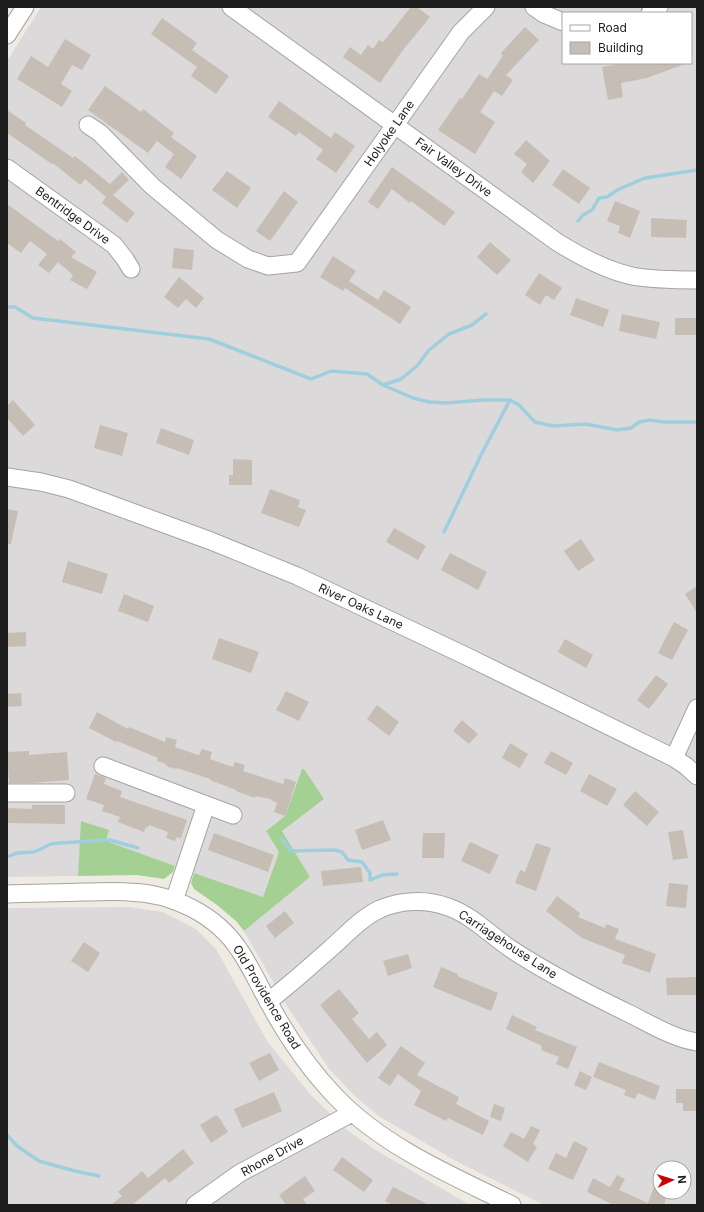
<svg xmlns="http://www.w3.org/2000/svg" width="704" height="1212" viewBox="0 0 704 1212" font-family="Inter,sans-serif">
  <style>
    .residential { fill: #dbd9d9; fill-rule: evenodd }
    .forest { fill: #a4d094 }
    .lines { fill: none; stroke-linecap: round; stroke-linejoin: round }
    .stream { stroke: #9fcfdf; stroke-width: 3.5 }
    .building { fill: #c6bdb5 }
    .minor-casing { stroke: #a4a4a4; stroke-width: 19 }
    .minor { stroke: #fff; stroke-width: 17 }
    .labels { text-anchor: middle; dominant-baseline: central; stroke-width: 3; stroke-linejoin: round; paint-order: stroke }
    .street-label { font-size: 12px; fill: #1d1d1d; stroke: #fff }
  </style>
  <rect width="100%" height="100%" fill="#efebe2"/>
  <!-- residential -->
  <path class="residential" d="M41,7H697V1205H544L456,1161L380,1117L356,1097L330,1070L287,1006L244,931L310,877L282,831L324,799L302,769L285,816L266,831L279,852L263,897L194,873L105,841L82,821L78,876L7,877V61ZM563,13H691V63H563ZM660,1168H684V1192H660Z
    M128,907L163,912L196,929L216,949L267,1041L310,1094L347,1130L374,1149L470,1205H7V908Z"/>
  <!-- forest -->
  <path class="forest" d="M302,769H304L324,799L282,831L310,877L244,931L236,921L217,905L194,889L191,883L194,873L263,897L279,852L266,831L285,816Z
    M81,821L109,830L106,841L175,866L173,872L164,879L137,875L78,876Z"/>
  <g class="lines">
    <!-- stream -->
    <path class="stream" d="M578,221L583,215L592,210L599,198L607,197L619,189L645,178L697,170
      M7,307H15L33,318L209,339L311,379L331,371L367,374L383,385L413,398L429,402L447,403L482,400H510L519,405L535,422L553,426L586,424L617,430L631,428L639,422L650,420L664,422H697
      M383,385L401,379L417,366L429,350L449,334L472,325L486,314
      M444,532L481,455L510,400
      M282,839L291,851L335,850L342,852L348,860L362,862L370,873V880L382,875L397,874
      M7,857L17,853L34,852L51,844L59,843L110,840L138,848
      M7,1135L17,1146L39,1161L75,1171L99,1176"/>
  </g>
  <!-- building -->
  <path class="building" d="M411,7H417L430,17L403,50L380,83L343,57L350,47L361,55L368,45L373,49L379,40L383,42Z
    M162,18L197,43L192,50L229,76L216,94L191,76L197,67L151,34Z
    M525,27L539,40L506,75L513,80L502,96L494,91L480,112L495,122L475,154L438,130L460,98L462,99L479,74L487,79L503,56L501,53Z
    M65,39L91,55L82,70L72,65L61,84L72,91L62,107L17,79L31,56L48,67Z
    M625,63H685V64L647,78L621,83L623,97L608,100L602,67Z
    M105,86L141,112L143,109L174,133L171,137L197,156L181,179L165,167L174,154L157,141L148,153L88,110Z
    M279,101L331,138L335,132L355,146L336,173L316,159L323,150L299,132L296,136L268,117Z
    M7,110L26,123L25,125L73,158L75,156L110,184L122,172L129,180L113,195L135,213L127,223L102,203L106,197L85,179L80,185L53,163L52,164L7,133Z
    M526,140L550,161L533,183L521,172L527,164L514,154Z
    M392,167L455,212L444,226L411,201L410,203L392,189L378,209L368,202Z
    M563,169L590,188L579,204L552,185Z
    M227,171L251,188L237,208L212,190Z
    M284,191L298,202L270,241L256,231Z
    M615,201L640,211L630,238L618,233L620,226L607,221Z
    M7,204L58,241L60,239L76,252L71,257L97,272L87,289L70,280L73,275L58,262L49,273L38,265L47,254L30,241L21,253L7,243Z
    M651,218L687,220L686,238L651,237Z
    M490,242L511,260L497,275L477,257Z
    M174,248L194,250L192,270L172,268Z
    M333,256L356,271L349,281L378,300L384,290L411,307L400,324L345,288L343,291L320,277Z
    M539,273L562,288L554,300L546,295L540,305L525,295Z
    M179,277L204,298L196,308L186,299L178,308L164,297Z
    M576,298L609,310L603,327L570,315Z
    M622,314L660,322L656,339L619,331Z
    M675,318H697V335H675Z
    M13,400L35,425L23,436L7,418V406Z
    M100,425L128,433L122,456L94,448Z
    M161,428L194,440L189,455L156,443Z
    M233,459L252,460V485H229V475H233Z
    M270,489L300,500L298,507L306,510L299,527L261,513Z
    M7,509L18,511L11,544H7Z
    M394,528L426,546L418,560L386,542Z
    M581,539L595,560L578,571L564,551Z
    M450,553L487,572L478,590L441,570Z
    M68,561L108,574L102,594L62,582Z
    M697,586V613L685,594Z
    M124,594L154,606L148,622L118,611Z
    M674,622L688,630L672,660L658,653Z
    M26,632V646L7,647V633Z
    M219,638L259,652L251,673L212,659Z
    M565,639L593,655L586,668L558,652Z
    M656,675L668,684L649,709L637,700Z
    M286,691L309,702L299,721L276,710Z
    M21,693L22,706L7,707V694Z
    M377,705L399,722L389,736L367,719Z
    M97,712L128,729L129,727L165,742L166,737L177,740L175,747L198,755H199L202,749L212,752L210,759L233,767L235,762L245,765L243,771L283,784L285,778L296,782L285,816L274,812L277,803L271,800V799L255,796V798L236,791V790L210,780V779L177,768V769L168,767L164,763L157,761L158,758L117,741L116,742L89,728Z
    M462,720L478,734L469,744L453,731Z
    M510,743L528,754L520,768L502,758Z
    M29,751V755L67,752L69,780L32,783H9L7,752Z
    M551,751L573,763L566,775L544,763Z
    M95,774L106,778L104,784L122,791L120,797L187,820L181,838L177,837L175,841L166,838L168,832L149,825L148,827H146L144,832L118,822L120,817L102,811L104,805L86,799Z
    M589,774L617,789L607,806L580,791Z
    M635,791L659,812L647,826L623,805Z
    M32,805H65V824L7,823V808L32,809Z
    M383,820L391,840L362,850L355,830Z
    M683,830L688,858L673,860L668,832Z
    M214,833L274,855L268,872L208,850Z
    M423,833H445L444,858H422Z
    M470,842L499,855L490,874L461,861Z
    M536,843L551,848L536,891L515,883L520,870L525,872Z
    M361,867L363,882L323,886L321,871Z
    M669,883L688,885L686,908L666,906Z
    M557,896L580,913L578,917L605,928L606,924L619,929L615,939L656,954L650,973L622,963L625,955L582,938L546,911Z
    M285,911L294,923L275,938L266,926Z
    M84,942L100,953L88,972L71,961Z
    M408,954L412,968L388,976L383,961Z
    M441,967L458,974L457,976L498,993L491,1011L433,987Z
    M697,977V995H667L666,978Z
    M339,989L359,1013L352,1019L369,1039L377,1032L387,1045L367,1063L320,1005Z
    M512,1015L537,1027L535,1030L577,1047L568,1069L556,1064L559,1057L541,1050L542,1046L506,1029Z
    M401,1046L425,1063L417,1075L459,1097L456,1104L489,1121L483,1135L448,1118L446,1121L414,1105L421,1091L398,1074L390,1086L378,1078Z
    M270,1053L279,1070L259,1081L249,1063Z
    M599,1062L660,1086L655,1100L638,1093L635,1099L624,1095L626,1090L593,1077Z
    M580,1071L592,1077L586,1090L574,1085Z
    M676,1089H697V1111H683V1103H676Z
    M274,1092L282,1111L242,1128L234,1109Z
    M494,1104L505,1108L501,1121L490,1117Z
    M216,1115L217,1116H218L228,1132L211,1143L200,1125Z
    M531,1126L540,1130L533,1144L537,1147L528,1162L503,1146L511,1132L524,1139Z
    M574,1141L588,1148L573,1180L548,1169L556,1153L566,1158Z
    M183,1149L194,1163L169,1183L165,1178L132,1205H111L122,1196L118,1192L142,1171L148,1178Z
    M342,1157L373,1180L364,1192L333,1170Z
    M659,1173H660V1192H668L664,1205H614L587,1192L593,1178L610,1187L617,1175L625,1179L619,1190L648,1203Z
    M305,1176L315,1191L303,1199L307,1205H286L279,1195Z
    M393,1187L429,1205H393L385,1201Z"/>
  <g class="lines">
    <!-- minor casing -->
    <g class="minor-casing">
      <path id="minor" d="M231,7L557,242C581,257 605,270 632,276C653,280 676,280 697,280
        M534,7L544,14L563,22
        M650,13L659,7
        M7,35L25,7
        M88,125L100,133L152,186L217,240L248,259L268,266L297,263L461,32L486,7
        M7,168L114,245L125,259L131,269
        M7,477L41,482L69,489L211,541L297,576L468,657L674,758L686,766L697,776
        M674,758L697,708
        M103,766L233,815
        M7,793H66
        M7,894C33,893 58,893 84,892C99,892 114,891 128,892C172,893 216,914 240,951C251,967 258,984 268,1001C286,1035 309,1069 336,1097C384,1147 451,1175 512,1205
        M174,901L206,805
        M268,1002C289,985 310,967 330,949C346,935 361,918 380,909C401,900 426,899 448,907C472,915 490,935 511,949C549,974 589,994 630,1014C650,1024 675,1039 697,1042
        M195,1205L240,1173L352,1113"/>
    </g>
    <!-- minor -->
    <use href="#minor" class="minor"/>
  </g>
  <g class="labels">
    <!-- street labels -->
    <g class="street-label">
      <text transform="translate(389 133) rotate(-55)">Holyoke Lane</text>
      <text transform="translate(454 167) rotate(36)">Fair Valley Drive</text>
      <text transform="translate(73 215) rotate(36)">Bentridge Drive</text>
      <text transform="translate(361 606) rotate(25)">River Oaks Lane</text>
      <text transform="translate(508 944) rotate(33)">Carriagehouse Lane</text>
      <text transform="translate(267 997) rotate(59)">Old Providence Road</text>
      <text transform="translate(272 1156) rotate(-29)">Rhone Drive</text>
    </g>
  </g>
  <!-- border -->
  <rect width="704" height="1212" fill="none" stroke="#1d1d1d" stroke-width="16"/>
  <!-- legend -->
  <rect x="562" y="12" width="130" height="52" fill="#ffffff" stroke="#a5a5a5"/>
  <rect x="570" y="25" width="20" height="6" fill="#ffffff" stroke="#a5a5a5"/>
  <text x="598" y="32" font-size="12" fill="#1d1d1d">Road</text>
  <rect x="570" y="42" width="20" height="12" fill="#c6bdb5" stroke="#a5a5a5"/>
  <text x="598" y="52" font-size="12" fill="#1d1d1d">Building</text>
  <!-- north arrow -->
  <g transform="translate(672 1180) rotate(86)"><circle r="19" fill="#ffffff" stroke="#a5a5a5"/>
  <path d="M0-3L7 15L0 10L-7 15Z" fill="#c90400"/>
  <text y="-6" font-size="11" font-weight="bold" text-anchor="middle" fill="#1d1d1d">N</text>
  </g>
</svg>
